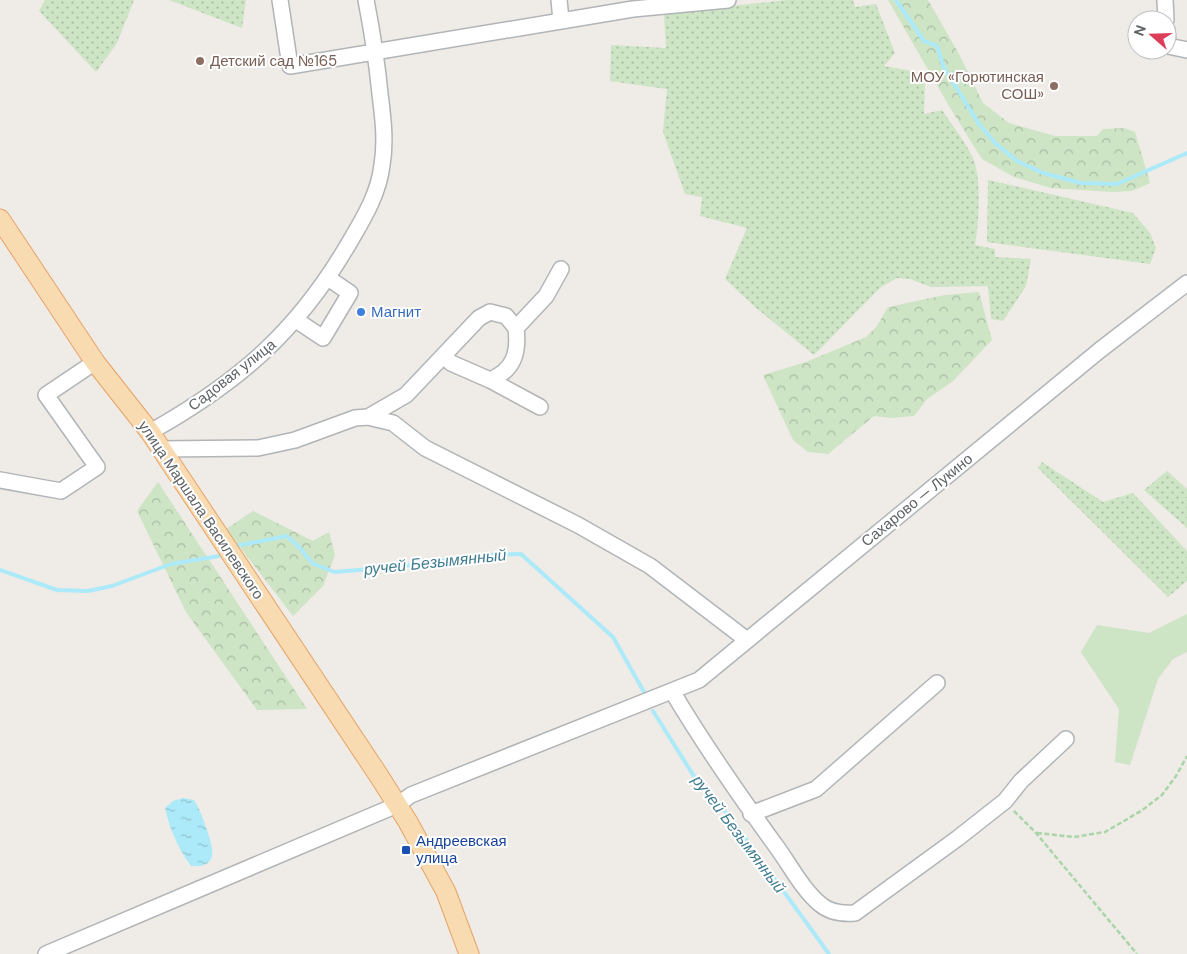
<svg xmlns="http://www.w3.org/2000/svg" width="1187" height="954" viewBox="0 0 1187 954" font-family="'DM Sans',sans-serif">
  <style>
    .grass { fill: #cde4c5 }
    .forest { fill: url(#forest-crowns) }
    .park { fill: url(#park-dots) }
    .water { fill: url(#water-ripples) }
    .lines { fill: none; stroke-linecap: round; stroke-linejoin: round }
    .stream { stroke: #aceaf9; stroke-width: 4 }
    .minor-casing { stroke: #b1b5b7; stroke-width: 18 }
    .major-casing { stroke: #e7a367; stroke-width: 21 }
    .path { stroke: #a9d5a9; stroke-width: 2.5; stroke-dasharray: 5 2.5; stroke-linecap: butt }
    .minor { stroke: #fff; stroke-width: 15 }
    .major { stroke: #f9dbb1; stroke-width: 19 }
    .education-dot { fill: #8d6e63; stroke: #fff; stroke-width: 2 }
    .shop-dot { fill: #3f7fe0; stroke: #fff; stroke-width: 2 }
    .transit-dot { fill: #1a4fb4; stroke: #fff; stroke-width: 2 }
    .labels { text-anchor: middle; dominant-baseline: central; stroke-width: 4; stroke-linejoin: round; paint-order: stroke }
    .education-label { font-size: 15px; fill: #785e54; stroke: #fff; text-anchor: start }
    .shop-label { font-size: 15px; fill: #366cbe; stroke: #fff; text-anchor: start }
    .street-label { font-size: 15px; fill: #5e6365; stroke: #fff }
    .transit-label { font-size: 15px; fill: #164399; stroke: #fff; text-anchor: start }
    .water-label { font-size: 16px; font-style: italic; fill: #407c90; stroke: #fff }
  </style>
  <defs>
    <pattern id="forest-crowns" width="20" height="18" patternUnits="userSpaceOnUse" patternTransform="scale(1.25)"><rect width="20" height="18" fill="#cde4c5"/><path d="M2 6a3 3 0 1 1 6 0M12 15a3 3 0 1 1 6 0" fill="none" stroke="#aabca4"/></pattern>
    <pattern id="park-dots" width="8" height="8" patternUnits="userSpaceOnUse" patternTransform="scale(1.25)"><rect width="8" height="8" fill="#cde4c5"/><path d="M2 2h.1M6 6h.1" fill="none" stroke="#aabca4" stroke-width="1.8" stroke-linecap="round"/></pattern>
    <pattern id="water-ripples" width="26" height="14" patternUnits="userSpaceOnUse" patternTransform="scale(1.25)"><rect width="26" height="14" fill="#aceaf9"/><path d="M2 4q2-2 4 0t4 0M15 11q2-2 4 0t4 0" fill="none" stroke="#8fc1cd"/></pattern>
  </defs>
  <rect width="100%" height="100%" fill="#efebe6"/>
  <!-- grass -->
  <path class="grass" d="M1187,614V652L1173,659L1158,679L1130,765L1115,762L1119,709L1081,652L1097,625L1149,633Z"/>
  <!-- forest -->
  <path class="forest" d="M888,0H928L959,54L983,103L1009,123L1055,136H1097L1103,129L1124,128L1135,132L1150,183L1132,191L1112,192L1051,188L1014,177L982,159L949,106Z
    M979,292L992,340L953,381L927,399L914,416L891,418L874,416L828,454L808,452L793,440L763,375L806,362L866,337L877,326L888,307L945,295Z
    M158,482L307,709L257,710L186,612L137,511Z
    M253,511L313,541L329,532L335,555L323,586L293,616L226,529Z"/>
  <!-- park -->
  <path class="park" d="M45,0H134L117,43L96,72L39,11Z
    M169,0H246L242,28Z
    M787,0H853L855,7L876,4L895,53L884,66L917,72L925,84L924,114L942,110C952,125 964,140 972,156C982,176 979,222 975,245L995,249V257L1031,259L1026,286L1003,321L991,319L988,286L931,287L910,279L897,278L881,287L814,355L755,307L725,279L747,228L700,216L702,197L685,194L663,132L667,89L610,81L611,45L666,48L664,13Z
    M988,180L1133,213L1150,233L1156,248L1150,264L987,242Z
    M1042,462L1103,502L1133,493L1187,551V581L1168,597L1038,468Z
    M1167,471L1187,489V528L1144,490Z"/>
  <!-- water -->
  <path class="water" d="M183,798L194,800C200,809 203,819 207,830C213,848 220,868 191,866C179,850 169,828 165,808L173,801Z"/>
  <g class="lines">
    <!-- stream -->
    <path class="stream" d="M896,0L924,41L937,46L944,68L979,124L996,144L1017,161L1043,173L1081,183L1117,184L1187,153
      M236,546L287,536L300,548L312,563L334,572L397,567L484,555L521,554L613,637L644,692
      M0,570L57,590L88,591L112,586L171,564L219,556
      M653,711L697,781L729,816L829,954"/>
    <!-- minor casing -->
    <g class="minor-casing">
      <path id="minor" d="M280,0L290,66L633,9L728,0
        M559,0L561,20
        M1165,0L1166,20
        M1167,30L1168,46L1187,50
        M296,320L323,338L350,293L328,278
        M444,356L451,363L490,380L540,407
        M490,380C514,370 519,353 516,328
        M368,417L406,395L479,318L490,312L506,316L516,328L546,296L561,269
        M150,432C241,381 300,329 352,238C365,216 379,192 382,165C386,141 383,118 380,94C377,62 372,31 366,0
        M161,449L258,448L295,440L355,418L368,417L393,423L425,448L578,525L650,566L747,640
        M0,480L61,491L97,467L46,395L95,362
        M672,691C704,745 739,795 776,846C790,865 802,889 820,904C830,913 842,914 855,913L958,838L1005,801L1021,781L1066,739
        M751,814L816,789L937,683
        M46,954L397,805L411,795L699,680L1100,350L1187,283"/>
    </g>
    <!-- major casing -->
    <g class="major-casing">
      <path id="major" d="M0,219L95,362L150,432L379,776L408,822L446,892L469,954"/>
    </g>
    <!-- path -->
    <path class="path" d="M1014,811L1036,833L1137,954
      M1037,833L1074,837L1105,832L1141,811L1162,795L1176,776L1187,756"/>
    <!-- minor -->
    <use href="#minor" class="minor"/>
    <!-- major -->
    <use href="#major" class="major"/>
  </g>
  <!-- markers -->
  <g class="education-dot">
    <circle cx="200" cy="61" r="5"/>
    <circle cx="1054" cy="86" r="5"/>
  </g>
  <circle class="shop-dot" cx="361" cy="312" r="5"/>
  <rect class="transit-dot" x="401" y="845" width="10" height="10" rx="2.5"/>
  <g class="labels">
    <!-- education labels -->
    <g class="education-label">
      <text x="210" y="61">Детский сад №165</text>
      <text x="1044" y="77" text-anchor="end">МОУ «Горютинская<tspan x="1044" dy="17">СОШ»</tspan></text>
    </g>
    <!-- shop labels -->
    <g class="shop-label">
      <text x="371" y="312">Магнит</text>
    </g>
    <!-- street labels -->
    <g class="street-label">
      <text transform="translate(232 375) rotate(-38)">Садовая улица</text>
      <text transform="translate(917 500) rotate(-39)">Сахарово — Лукино</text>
      <text transform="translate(201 510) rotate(56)">улица Маршала Василевского</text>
    </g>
    <!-- transit labels -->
    <g class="transit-label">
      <text x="416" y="841">Андреевская<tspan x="416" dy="17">улица</tspan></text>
    </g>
    <!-- water labels -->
    <g class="water-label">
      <text transform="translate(435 562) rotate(-6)">ручей Безымянный</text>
      <text transform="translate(739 834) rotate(53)">ручей Безымянный</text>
    </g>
  </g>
  <!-- north arrow -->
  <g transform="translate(1152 35) rotate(290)"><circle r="24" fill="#ffffff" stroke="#bfc1c1"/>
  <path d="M0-4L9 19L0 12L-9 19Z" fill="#dc3e5a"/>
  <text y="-8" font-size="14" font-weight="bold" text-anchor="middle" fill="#5e6365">N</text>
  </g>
</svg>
